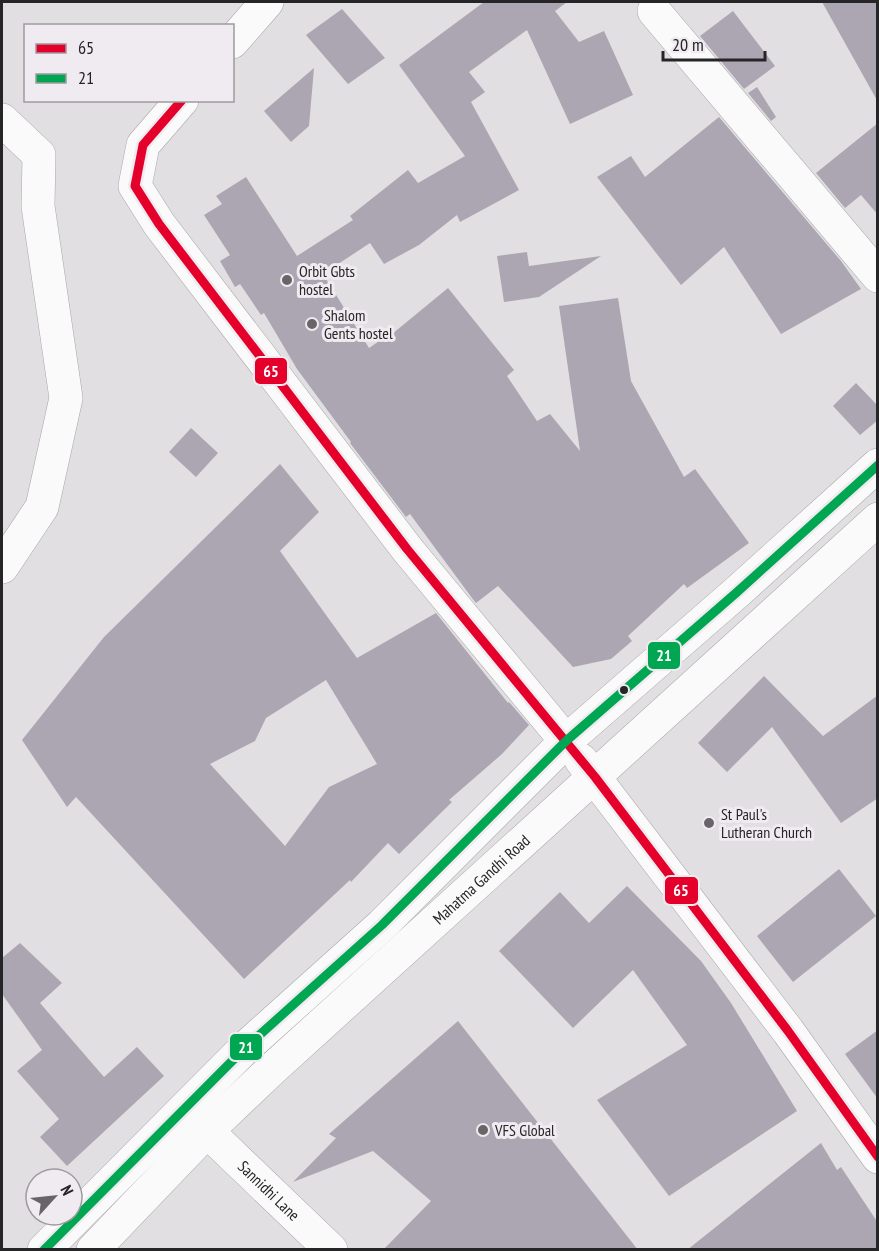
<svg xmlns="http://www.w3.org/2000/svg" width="879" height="1251" viewBox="0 0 879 1251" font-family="'PT Sans Narrow',sans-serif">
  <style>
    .building { fill: #aca6b3; fill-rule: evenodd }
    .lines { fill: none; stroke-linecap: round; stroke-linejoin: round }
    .minor-casing { stroke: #a8a6a9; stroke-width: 34 }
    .major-casing { stroke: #a8a6a9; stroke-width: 34 }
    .minor { stroke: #fafafb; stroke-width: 33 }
    .major { stroke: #fafafb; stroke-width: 33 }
    .bus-1-casing { stroke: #efebf0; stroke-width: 14 }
    .bus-2-casing { stroke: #efebf0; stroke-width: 14 }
    .bus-1 { stroke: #e4002b; stroke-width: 9 }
    .bus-2 { stroke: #00a651; stroke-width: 9 }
    .poi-dot { fill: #676568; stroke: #efebf0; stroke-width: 2 }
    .bus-dot { fill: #252426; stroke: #efebf0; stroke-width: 2 }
    .labels { text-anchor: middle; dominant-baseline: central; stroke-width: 6; stroke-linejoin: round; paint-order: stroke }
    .poi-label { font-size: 16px; fill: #252426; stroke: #efebf0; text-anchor: start }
    .street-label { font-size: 16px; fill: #252426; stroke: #efebf0 }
    .line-badge { stroke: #efebf0; stroke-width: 2 }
    .badge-label { font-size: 16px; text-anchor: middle; font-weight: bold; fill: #fff }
  </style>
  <rect width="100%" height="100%" fill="#e1dfe2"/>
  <!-- building -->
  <path class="building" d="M484,2H567L555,11L579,42L604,31L633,95L570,124L527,30L469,72L485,92L471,102L519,190L460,222L457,215L419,245L384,264L370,243L323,274L369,348L385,337L386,339L448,288L514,370L507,376L537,421L550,414L580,451L559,306L618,298L631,381L684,477L695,469L749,543L687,588L684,584L628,636L632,641L611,659L573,667L498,586L476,603L472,598L410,514L406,517L350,443L351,442L297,369L264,313L261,315L240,284L235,287L220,261L230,255L204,215L222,204L216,196L246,177L297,256L353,220L350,216L408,170L418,183L465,156L399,65Z
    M822,2H878V102Z
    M342,9L385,58L348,84L306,35Z
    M733,11L775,66L744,89L700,36Z
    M314,68L309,126L291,142L264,111Z
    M757,87L776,117L771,121L748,93Z
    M719,117L841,261L861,289L781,334L724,247L681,285L597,177L631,156L645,177Z
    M878,123V215L861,195L845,208L816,173Z
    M527,252L529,266L601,256L539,297L504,302L497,256Z
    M856,383L878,406V420L860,435L833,406Z
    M191,428L218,453L196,477L169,452Z
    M280,464L319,512L280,551L357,658L436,613L508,703L509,702L529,725L502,754L449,800L452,802L399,854L388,843L351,882L350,880L244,979L76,797L67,807L22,740L104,637ZM326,680L377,764L329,787L285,846L210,764L255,741L266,718Z
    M764,676L823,736L878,695V798L841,823L772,727L727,772L698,743Z
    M839,869L876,916L793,982L757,936Z
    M627,886L701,961L731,1003L797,1111L669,1196L597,1100L687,1045L633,970L573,1028L499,951L560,892L589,923Z
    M20,943L62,983L40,1003L104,1077L137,1047L164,1076L67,1166L40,1137L59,1119L17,1071L42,1050L2,994V958Z
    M458,1021L638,1250H383L431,1201L373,1151L293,1182L336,1138L329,1134Z
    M878,1030V1099L845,1054Z
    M821,1143L837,1170L841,1167L878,1223V1250H687Z"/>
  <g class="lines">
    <!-- minor casing -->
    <g class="minor-casing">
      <g id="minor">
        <path d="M654,11L878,276"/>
        <path d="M232,42L267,2"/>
        <path d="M182,100L143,145L135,186L159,224L407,549L566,741"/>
        <path d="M2,120L39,155L38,206L66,398L42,507L2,567"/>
        <path id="s1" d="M207,1131L331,1250"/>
      </g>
    </g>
    <!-- major casing -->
    <g class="major-casing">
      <g id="major">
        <path d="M581,760L788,1031L878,1157"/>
        <path d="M44,1250L245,1048L382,925L566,741L736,593L878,465"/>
        <path id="s2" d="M93,1250L207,1131L270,1071L878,519"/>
      </g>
    </g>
    <!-- minor -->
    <use href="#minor" class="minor"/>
    <!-- major -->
    <use href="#major" class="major"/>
    <!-- bus-1 casing -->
    <g class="bus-1-casing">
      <path id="bus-1" d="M182,100L143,145L135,186L159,224L407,549L595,777L788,1031L878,1157"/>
    </g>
    <!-- bus-2 casing -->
    <g class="bus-2-casing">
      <path id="bus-2" d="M44,1250L245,1048L382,925L566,741L736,593L878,465"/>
    </g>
    <!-- bus-1 -->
    <use href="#bus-1" class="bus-1"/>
    <!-- bus-2 -->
    <use href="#bus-2" class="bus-2"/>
  </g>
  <!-- markers -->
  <g class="poi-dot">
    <circle cx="287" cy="280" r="6"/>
    <circle cx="312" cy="324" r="6"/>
    <circle cx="709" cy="823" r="6"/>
    <circle cx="483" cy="1130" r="6"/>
  </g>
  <circle class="bus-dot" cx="624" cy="690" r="5"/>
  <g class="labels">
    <!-- poi labels -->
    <g class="poi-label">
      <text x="299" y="271">Orbit Gbts<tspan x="299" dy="18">hostel</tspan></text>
      <text x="324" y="315">Shalom<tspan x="324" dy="18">Gents hostel</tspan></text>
      <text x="721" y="814">St Paul's<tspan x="721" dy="18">Lutheran Church</tspan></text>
      <text x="495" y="1130">VFS Global</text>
    </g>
    <!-- street labels -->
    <g class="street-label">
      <text stroke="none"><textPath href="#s2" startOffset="537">Mahatma Gandhi Road</textPath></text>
      <text stroke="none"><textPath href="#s1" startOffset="86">Sannidhi Lane</textPath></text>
    </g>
  </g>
  <g class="line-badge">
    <rect x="254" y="357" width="34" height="28" rx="6" fill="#e4002b"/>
    <rect x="647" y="641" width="34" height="29" rx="6" fill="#00a651"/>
    <rect x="664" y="876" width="35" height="29" rx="6" fill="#e4002b"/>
    <rect x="229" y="1033" width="34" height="28" rx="6" fill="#00a651"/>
  </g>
  <g class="badge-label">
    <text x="271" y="377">65</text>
    <text x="664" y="661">21</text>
    <text x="681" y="896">65</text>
    <text x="246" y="1053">21</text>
  </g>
  <!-- border -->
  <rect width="879" height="1251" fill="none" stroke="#252426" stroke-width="6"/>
  <!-- legend -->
  <rect x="24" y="24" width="210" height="78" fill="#efebf0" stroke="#9e9b9f" stroke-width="1.5"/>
  <rect x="36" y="44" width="30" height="9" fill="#e4002b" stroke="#9e9b9f" stroke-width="1.5"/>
  <text x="78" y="54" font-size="18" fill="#252426">65</text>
  <rect x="36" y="74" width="30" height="9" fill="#00a651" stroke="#9e9b9f" stroke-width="1.5"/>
  <text x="78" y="84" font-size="18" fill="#252426">21</text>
  <!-- north arrow -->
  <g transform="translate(54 1197) rotate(63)"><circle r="28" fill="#efebf0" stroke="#9e9b9f" stroke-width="1.5"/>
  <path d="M0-4.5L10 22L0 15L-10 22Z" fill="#676568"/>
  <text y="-9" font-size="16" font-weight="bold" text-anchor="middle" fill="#252426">N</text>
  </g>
  <!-- scale -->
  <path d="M663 51v9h102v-9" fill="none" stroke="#252426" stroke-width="3"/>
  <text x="672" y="51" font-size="18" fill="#252426" stroke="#efebf0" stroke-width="4.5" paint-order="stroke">20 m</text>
</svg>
